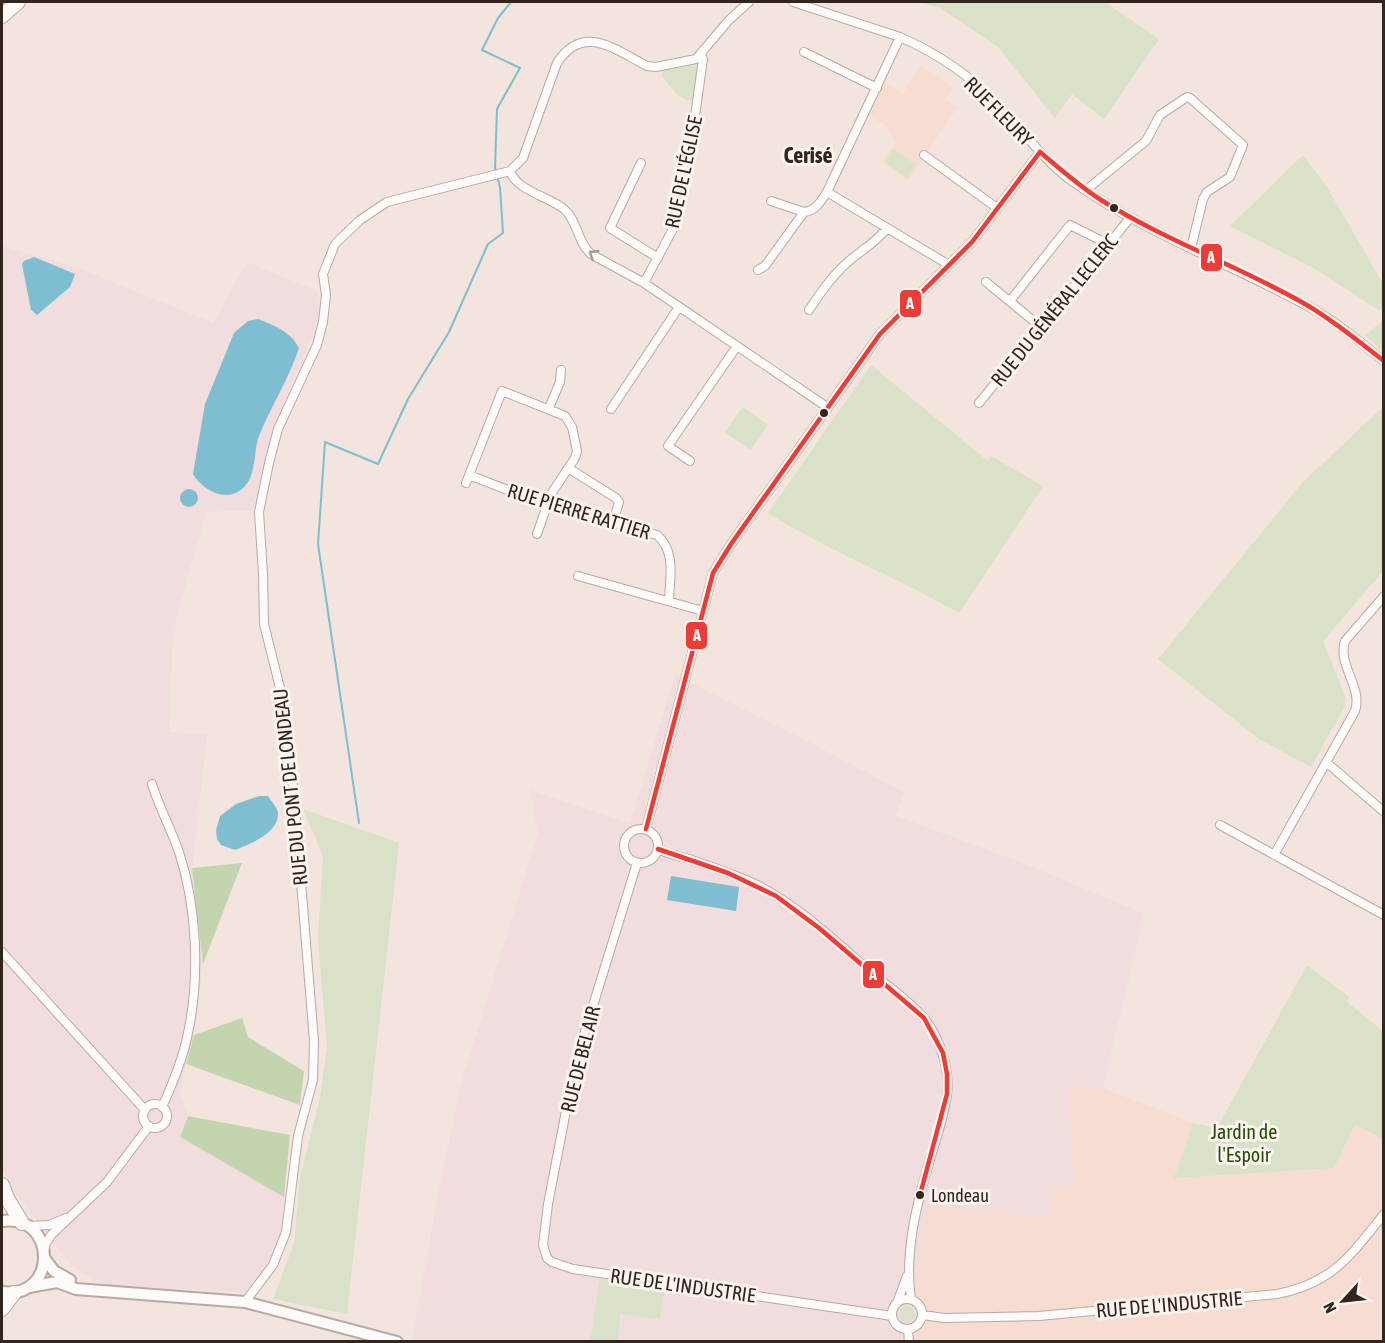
<svg xmlns="http://www.w3.org/2000/svg" width="1385" height="1343" viewBox="0 0 1385 1343" font-family="'Asap Condensed',sans-serif">
  <style>
    .built { fill: #f7ddd1 }
    .industrial { fill: #f1dcde }
    .green { fill: #d9e1c8 }
    .forest { fill: #c3d5ae }
    .water { fill: #7ebed0 }
    .lines { fill: none; stroke-linecap: round; stroke-linejoin: round }
    .stream { stroke: #7ebed0; stroke-width: 2 }
    .street-casing { stroke: #b7aaa4; stroke-width: 10 }
    .secondary-casing { stroke: #b7aaa4; stroke-width: 14 }
    .highway-casing { stroke: #b7aaa4; stroke-width: 16 }
    .street { stroke: #fdfbfa; stroke-width: 8 }
    .secondary { stroke: #fdfbfa; stroke-width: 10 }
    .highway { stroke: #fdfbfa; stroke-width: 14 }
    .bus-1-casing { stroke: #fbf3f0; stroke-width: 9 }
    .bus-1 { stroke: #ed3b36; stroke-width: 4.5 }
    .oneway { stroke: #a29b97 }
    .bus-dot { fill: #32251e; stroke: #fbf3f0; stroke-width: 2 }
    .labels { text-anchor: middle; dominant-baseline: central; stroke-width: 6; stroke-linejoin: round; paint-order: stroke }
    .bus-label { font-size: 18px; fill: #32251e; stroke: #fbf3f0; text-anchor: start }
    .street-label { font-size: 20px; fill: #32251e; stroke: #fbf3f0 }
    .park-label { font-size: 20px; fill: #264d09; stroke: #fbf3f0 }
    .quarter-label { font-size: 22px; font-weight: bold; fill: #32251e; stroke: #fbf3f0 }
    .line-badge { stroke: #fbf3f0; stroke-width: 2 }
    .badge-label { font-size: 16px; text-anchor: middle; font-weight: bold; fill: #fff }
  </style>
  <rect width="100%" height="100%" fill="#f3e4dd"/>
  <!-- built -->
  <path class="built" d="M921,65L953,87L946,99L957,108L908,181L881,161L896,143L885,125L869,116L884,82L903,93Z
    M1068,1086L1103,1088L1193,1123L1175,1178L1334,1168L1355,1124L1383,1139V1341L917,1342V1289L926,1204L1052,1217L1049,1189L1074,1185Z"/>
  <!-- industrial -->
  <path class="industrial" d="M2,246L81,269L213,323L247,262L317,291L320,314L272,433L253,510L206,512L173,630L169,732L207,734L192,868L203,964L194,1035L179,1094L188,1116L180,1137L284,1197L282,1231L271,1259L246,1292L102,1285L71,1265L15,1192L2,1167Z
    M675,675L801,738L904,792L896,816L1028,865L1144,914L1103,1088L1068,1086L1074,1185L1049,1190L1052,1218L926,1205L917,1289V1341H412L436,1205L460,1088L538,833L530,790L630,824Z"/>
  <!-- green -->
  <path class="green" d="M920,2H1105L1159,39L1104,119L1072,94L1055,118L998,47L940,8Z
    M695,65L698,67L694,98L687,101L676,93L661,75L663,71Z
    M894,149L916,165L907,178L885,162Z
    M1303,155L1327,187L1383,284V308L1380,311L1317,270L1230,226Z
    M1383,321V352L1365,335Z
    M871,365L988,461L991,456L1043,486L959,613C896,577 829,551 768,513Z
    M743,407L768,425L751,450L725,432Z
    M1383,407V571L1323,641L1346,698L1345,706L1311,767L1259,739L1158,659L1304,481Z
    M303,809L399,843L347,1314L273,1299L294,1243L300,1178L320,1097L327,1048L318,939L323,856Z
    M1307,965L1349,997L1347,1002L1383,1031V1139L1355,1124L1334,1168L1174,1178L1193,1123L1217,1128Z
    M600,1279L664,1290L660,1319L620,1314L618,1341H590Z
    M899 1314a8 8 0 1 1 16 0a8 8 0 1 1-16 0Z"/>
  <!-- forest -->
  <path class="forest" d="M242,863L203,964L192,868Z
    M242,1018L248,1037L304,1071L300,1105L186,1064L194,1035Z
    M188,1116L290,1135L284,1197L180,1137Z"/>
  <!-- water -->
  <path class="water" d="M34,257L75,274L70,287L37,315L31,310L22,264L24,261Z
    M258,319C275,326 290,331 299,348C289,379 271,406 259,436C253,452 257,476 243,488C227,503 203,491 193,474L205,404L234,333L248,321Z
    M180 498a9 9 0 1 1 18 0a9 9 0 1 1-18 0Z
    M259,796H268C271,801 277,807 278,813C279,833 250,844 235,850L221,845L217,839L216,830L220,816L236,804Z
    M671,876L739,887L736,911L667,900Z"/>
  <g class="lines">
    <!-- stream -->
    <path class="stream" d="M359,823L318,544L325,442L378,464L408,399L449,332L488,244L503,233L500,187L495,168L497,109L520,68L482,50L498,18L511,2"/>
    <!-- street casing -->
    <g class="street-casing">
      <path id="street" d="M793,2L900,37C937,53 972,77 1000,107C1023,131 1042,158 1069,179C1141,231 1225,262 1302,303C1332,318 1357,340 1384,361
        M804,52L877,88
        M924,155L997,208
        M641,163L610,228L658,258
        M510,171C517,191 548,196 564,209C578,221 577,242 591,254L644,283L827,407
        M1086,190L1146,141L1160,115L1187,97L1190,98L1243,145L1230,177L1207,192L1203,199L1191,248
        M827,192L949,265
        M771,201L804,212C816,211 821,201 827,192L900,37
        M758,270L765,266L804,212
        M986,282L1041,327
        M644,283L673,229L681,175L695,116L703,59L701,54
        M1010,301L1070,225L1108,244
        M809,310C821,292 832,276 848,262C861,250 876,243 887,228
        M979,403L1130,218
        M549,408L560,382L561,370
        M611,409L679,307
        M690,461L668,446L737,346
        M568,468L616,498L619,502L613,523
        M469,475L546,505L657,535C676,551 670,578 669,600
        M466,483L502,391L565,416L572,427L577,451L575,458L551,494L537,534
        M578,576L703,611
        M1326,762L1384,812
        M152,784C159,807 171,829 179,852C197,907 200,977 188,1033C183,1059 173,1083 162,1107
        M1220,825L1384,915
        M624 846a17 17 0 1 1 34 0a17 17 0 1 1-34 0Z
        M646,829L713,573L731,544L880,334L972,242L1040,152
        M658,849C668,854 678,856 689,859C711,867 735,874 757,885C800,907 836,942 872,973C889,987 909,1001 924,1018C940,1038 950,1069 947,1095C944,1116 937,1136 931,1156C917,1202 904,1252 911,1299
        M1274,855L1355,711C1363,687 1337,665 1345,641L1384,596
        M637,863L575,1064L548,1204L543,1245L547,1258L552,1262L573,1269L892,1316
        M2,952L145,1110
        M143 1116a12 12 0 1 1 24 0a12 12 0 1 1-24 0Z
        M29,1226L49,1225L66,1218
        M44,1250L46,1243L52,1234L107,1182L149,1126
        M892 1314a15 15 0 1 1 30 0a15 15 0 1 1-30 0Z
        M245,1302L273,1265L286,1232L298,1136L313,1080L314,1041L295,808L285,708L264,624L263,574L259,512L269,463L278,429L317,345L323,322L326,295L323,274L335,244L360,220L387,202L510,171L523,158L557,63C583,23 614,49 647,66L656,67L696,59L729,20L749,2
        M897,1303L907,1276
        M923,1315L944,1318L1039,1316L1277,1294C1333,1283 1350,1256 1384,1214
        M908,1329L909,1342"/>
    </g>
    <!-- secondary casing -->
    <g class="secondary-casing">
      <path id="secondary" d="M2,1221C57,1213 59,1300 2,1292
        M45,1259L54,1271L70,1280
        M29,1287L57,1282L76,1289L245,1302L397,1342"/>
    </g>
    <!-- highway casing -->
    <g class="highway-casing">
      <path id="highway" d="M2,16L18,2
        M2,1185L8,1200L22,1223
        M2,1309L14,1293"/>
    </g>
    <!-- street -->
    <use href="#street" class="street"/>
    <!-- secondary -->
    <use href="#secondary" class="secondary"/>
    <!-- highway -->
    <use href="#highway" class="highway"/>
    <!-- bus-1 casing -->
    <g class="bus-1-casing">
      <path id="bus-1" d="M1040,152C1060,169 1079,186 1101,200C1166,241 1239,266 1305,304C1333,320 1358,341 1384,361
        M646,829L713,573L731,544L880,334L972,242L1040,152
        M658,849L728,873L776,896L819,928L924,1018L943,1053L947,1074V1094L920,1195"/>
    </g>
    <!-- bus-1 -->
    <use href="#bus-1" class="bus-1"/>
  </g>
  <!-- one-way arrows -->
  <defs><path id="oneway-chevron" d="M-2-3.5L2.5 0L-2 3.5" fill="none" stroke-width="1.6" stroke-linecap="round" stroke-linejoin="round" transform="scale(1.5)"/></defs>
  <use class="oneway" href="#oneway-chevron" transform="translate(593 254) rotate(-147)"/>
  <!-- markers -->
  <g class="bus-dot">
    <circle cx="1114" cy="208" r="5"/>
    <circle cx="824" cy="413" r="5"/>
    <circle cx="920" cy="1195" r="5"/>
  </g>
  <g class="labels">
    <!-- bus labels -->
    <g class="bus-label">
      <text x="931" y="1195">Londeau</text>
    </g>
    <!-- street labels -->
    <g class="street-label">
      <text transform="translate(999 111) rotate(45)">RUE FLEURY</text>
      <text transform="translate(683 172) rotate(-78)">RUE DE L'ÉGLISE</text>
      <text transform="translate(1054 310) rotate(-51)">RUE DU GÉNÉRAL LECLERC</text>
      <text transform="translate(579 511) rotate(17)">RUE PIERRE RATTIER</text>
      <text transform="translate(290 787) rotate(-96)">RUE DU PONT DE LONDEAU</text>
      <text transform="translate(580 1059) rotate(-76)">RUE DE BEL AIR</text>
      <text transform="translate(683 1285) rotate(8)">RUE DE L'INDUSTRIE</text>
      <text transform="translate(1169 1304) rotate(-5)">RUE DE L'INDUSTRIE</text>
    </g>
    <!-- park labels -->
    <g class="park-label">
      <text x="1244" y="1131">Jardin de<tspan x="1244" dy="23">l'Espoir</tspan></text>
    </g>
    <!-- quarter labels -->
    <g class="quarter-label">
      <text x="808" y="155">Cerisé</text>
    </g>
  </g>
  <g class="line-badge">
    <rect x="1200" y="243" width="23" height="29" rx="6" fill="#ed3b36"/>
    <rect x="899" y="289" width="23" height="29" rx="6" fill="#ed3b36"/>
    <rect x="685" y="621" width="23" height="29" rx="6" fill="#ed3b36"/>
    <rect x="862" y="960" width="23" height="29" rx="6" fill="#ed3b36"/>
  </g>
  <g class="badge-label">
    <text x="1211" y="263">A</text>
    <text x="910" y="309">A</text>
    <text x="697" y="641">A</text>
    <text x="873" y="980">A</text>
  </g>
  <!-- border -->
  <rect width="1385" height="1343" fill="none" stroke="#32251e" stroke-width="6"/>
  <!-- north arrow -->
  <g transform="translate(1343 1301) rotate(243)" stroke="#fbf3f0" stroke-width="4.5" paint-order="stroke">
  <path d="M0-4.5L10 22L0 15L-10 22Z" fill="#32251e"/>
  <text y="-9" font-size="16" font-weight="bold" text-anchor="middle" fill="#32251e">N</text>
  </g>
</svg>
